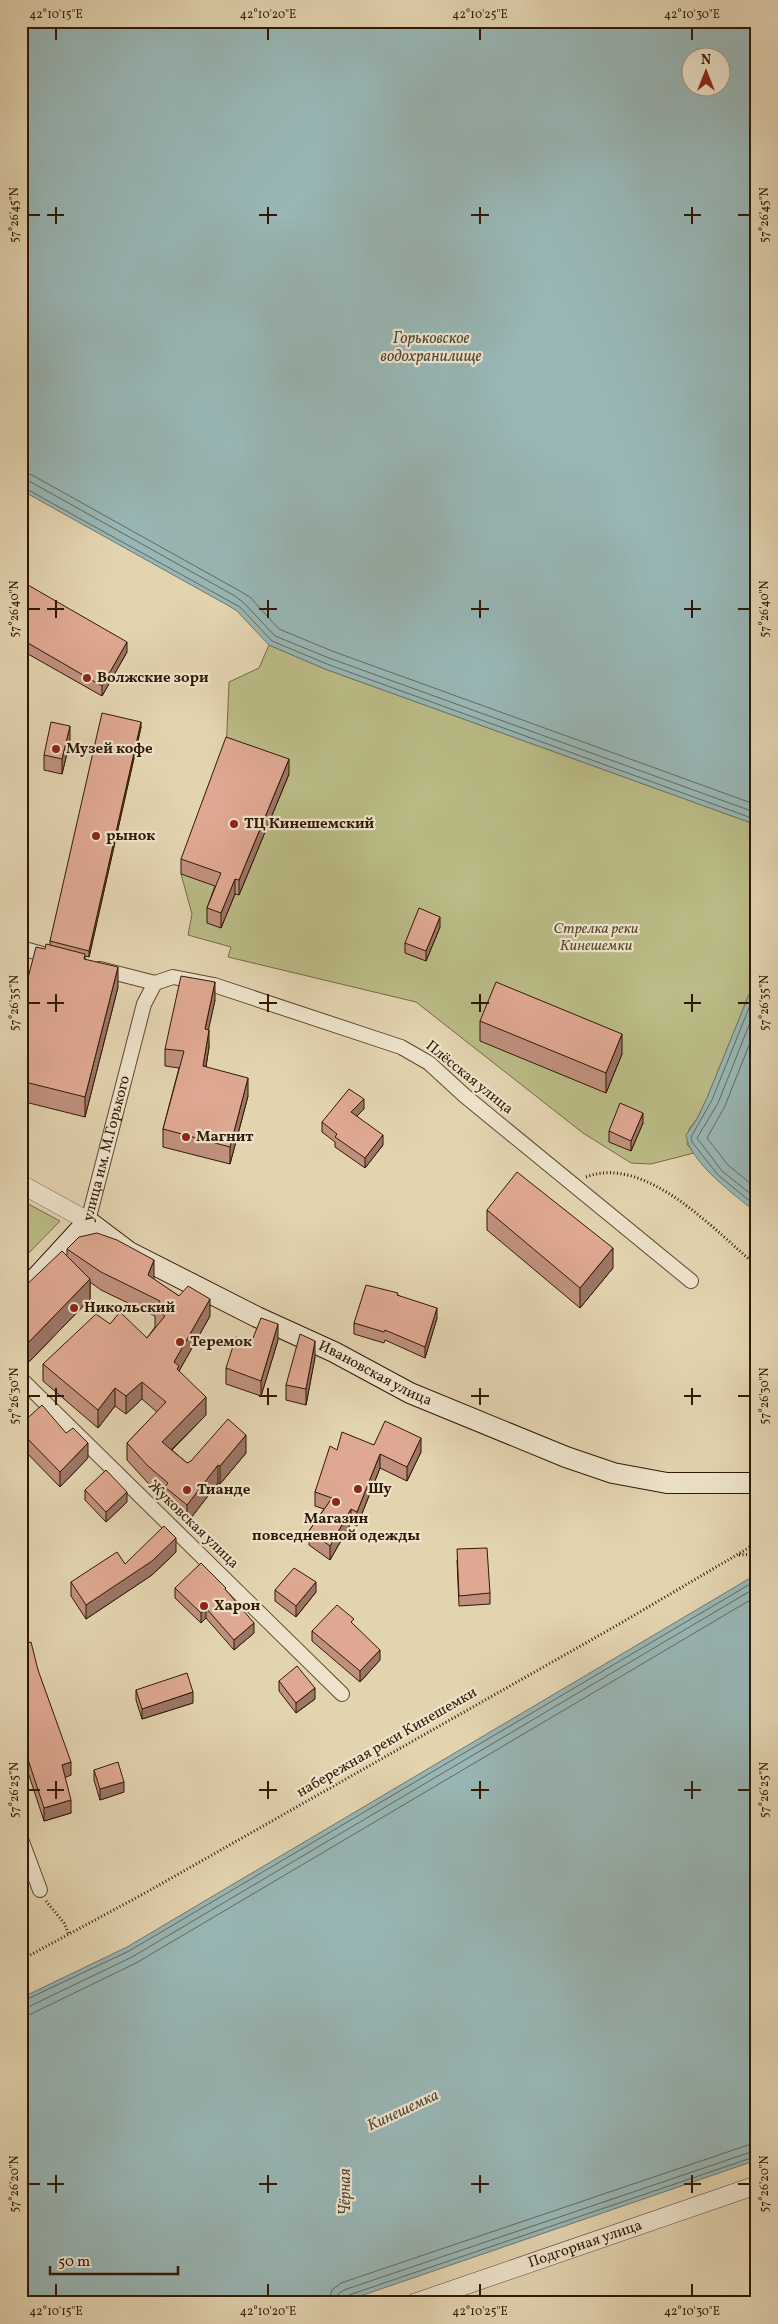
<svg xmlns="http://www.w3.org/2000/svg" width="778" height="2324" viewBox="0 0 778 2324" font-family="Vollkorn,serif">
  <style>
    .green { fill: #babb86; stroke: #766a44 }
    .water { fill: #98b6b5; stroke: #6f776e; fill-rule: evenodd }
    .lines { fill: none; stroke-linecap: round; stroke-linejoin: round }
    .shore { stroke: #64685c; stroke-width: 1 }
    .minor-casing { stroke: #5e482e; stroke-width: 16 }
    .tertiary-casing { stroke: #5e482e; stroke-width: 19 }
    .secondary-casing { stroke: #311903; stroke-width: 22 }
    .path { stroke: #311903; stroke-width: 3; stroke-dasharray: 1 2.5; stroke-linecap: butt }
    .minor { stroke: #ede3cc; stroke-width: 14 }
    .tertiary { stroke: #ede3cc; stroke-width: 18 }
    .secondary { stroke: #ede3cc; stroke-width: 20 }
    .wall { fill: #c0907e; stroke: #311903 }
    .shaded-wall { fill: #9c7666; stroke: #311903 }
    .building { fill: #dfa892; stroke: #311903 }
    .ticks { fill: none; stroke: #311903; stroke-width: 2 }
    .poi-dot { fill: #8f2418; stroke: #ede3cc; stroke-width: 2 }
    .labels { text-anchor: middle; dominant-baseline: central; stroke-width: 4.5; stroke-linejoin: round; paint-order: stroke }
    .poi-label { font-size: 15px; font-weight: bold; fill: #311903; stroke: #ede3cc; text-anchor: start }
    .park-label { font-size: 15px; font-style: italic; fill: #5a4a2a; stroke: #ede3cc }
    .street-label { font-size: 15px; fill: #311903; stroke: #ede3cc }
    .water-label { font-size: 16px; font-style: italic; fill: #504838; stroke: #ede3cc }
    .neatline { fill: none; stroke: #311903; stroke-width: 2 }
    .ticks-label { font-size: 12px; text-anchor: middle; fill: #311903 }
  </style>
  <rect width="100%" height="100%" fill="#e3d4b0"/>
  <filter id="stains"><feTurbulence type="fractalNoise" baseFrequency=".004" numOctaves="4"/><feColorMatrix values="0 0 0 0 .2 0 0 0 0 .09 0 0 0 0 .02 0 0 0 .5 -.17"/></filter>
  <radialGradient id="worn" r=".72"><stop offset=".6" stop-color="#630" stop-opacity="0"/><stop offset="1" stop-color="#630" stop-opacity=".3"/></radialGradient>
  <!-- green -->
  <path class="green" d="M269,645L325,669L757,825V975L707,1098L697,1119L689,1129L687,1144L694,1153L651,1164L631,1163L583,1133L416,1002L228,957L231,947L188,935L192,914L181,874L226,752L229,682L259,668Z
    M21,1200L60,1221L21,1261Z"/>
  <!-- water -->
  <path class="water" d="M21,21H757V825L325,669L269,645L237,611L229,606L21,490ZM690,58H720V88H690Z
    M757,975V1213C736,1196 690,1163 686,1135L697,1119L707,1098Z
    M757,1574V2160L340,2303H21V1998L127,1947Z"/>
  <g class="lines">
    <!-- shore -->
    <path class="shore" d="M21,472L32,475L238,590L250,597L279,629L332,651L757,805
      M21,480L29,481L235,596L244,603L275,636L329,658L757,813
      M21,486L231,602L240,607L272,641L327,664L757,820
      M757,988L712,1100L691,1137L692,1142L718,1175L757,1207
      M757,1005L718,1103L697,1138L722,1171L757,1199
      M757,1025L725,1106L707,1138L728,1165L757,1189
      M21,2002L129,1951L757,1580
      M21,2009L28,2007L132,1957L757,1587
      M21,2016L31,2014L136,1963L757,1596
      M328,2303L332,2290L341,2283L757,2142
      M335,2303L338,2294L344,2290L757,2150
      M342,2303L346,2296L757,2156"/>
    <!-- minor casing -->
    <g class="minor-casing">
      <g id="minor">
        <path d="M21,948L53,957"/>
        <path d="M100,969L155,983"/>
        <path d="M155,983L173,977L214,985L401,1047L429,1063L465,1096L691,1281"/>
        <path id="s1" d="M88,1221L144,1004L155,983"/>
        <path d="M21,1379L342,1694"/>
        <path d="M21,1839L40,1890"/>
      </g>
    </g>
    <!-- tertiary casing -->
    <g class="tertiary-casing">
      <g id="tertiary">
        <path d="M21,1184L88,1221"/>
        <path id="s2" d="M414,2303L757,2185"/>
      </g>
    </g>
    <!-- secondary casing -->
    <g class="secondary-casing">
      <g id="secondary">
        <path id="s3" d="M21,1294L88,1221L129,1252L257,1317L334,1352L410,1393L566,1457L613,1473L667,1483H757"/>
      </g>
    </g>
    <!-- path -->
    <path class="path" d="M586,1177C646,1154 715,1231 757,1266
      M739,1555L757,1554
      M46,1901L64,1923L69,1935
      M21,1960L145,1893L621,1623L757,1543"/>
    <!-- minor -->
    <use href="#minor" class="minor"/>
    <!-- tertiary -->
    <use href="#tertiary" class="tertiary"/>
    <!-- secondary -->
    <use href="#secondary" class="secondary"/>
  </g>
  <!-- wall -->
  <path class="wall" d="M21,581L127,652L102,696L21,650Z
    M141,727L89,957L85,956V959L118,987L85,1117L21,1101V1005L45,949L50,945V941Z
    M70,741L62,774L44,770V755Z
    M289,774L239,895L235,894L221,928L207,923V908L215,886L181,874V859Z
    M440,927L426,961L405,953V943Z
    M215,1000L208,1029L209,1047L206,1067L248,1096L230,1164L163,1147V1129L179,1068L165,1066V1049Z
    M480,1021L622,1054L606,1093L480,1041Z
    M364,1109L357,1116L383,1145L365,1168L335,1147V1142L322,1132V1122Z
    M643,1123L631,1151L609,1142V1131Z
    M487,1210L613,1268L580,1308L487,1230Z
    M67,1249L154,1278L153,1279L210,1316L179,1371L206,1415L172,1450L187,1463L246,1453L220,1484L218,1483L187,1523L165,1504V1497L148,1483L127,1460V1443L157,1412L142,1399L126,1414L115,1406L98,1428L43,1381V1364L110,1324L147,1338L155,1327V1316L101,1290L90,1282V1299L27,1364L21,1357V1290L67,1255Z
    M398,1295L437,1318L425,1358L385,1340L384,1343L354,1334V1323Z
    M278,1340L261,1396L226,1384V1368L251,1343Z
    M315,1357L306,1405L286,1400V1385Z
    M21,1424L88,1458L60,1487L21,1447Z
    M374,1445L421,1452L407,1481L380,1468L357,1526L351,1523L330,1560L309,1545V1531L324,1509L315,1506V1492L337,1450Z
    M85,1490L127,1502L106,1522L85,1500Z
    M176,1552L152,1575L86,1619L71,1596V1582L125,1564Z
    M457,1560L490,1593V1604L459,1606Z
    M175,1588L226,1591L254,1633L234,1650L206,1618L201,1623L175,1598Z
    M275,1590L316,1592L296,1617L275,1601Z
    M354,1625L380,1660L360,1682L312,1641V1631Z
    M21,1645L71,1775L65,1777L71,1813L44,1821L21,1751Z
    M279,1681L315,1699L296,1713L279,1691Z
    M136,1690L193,1703L142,1719L136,1700Z
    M94,1770L124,1792L100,1800L94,1780Z"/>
  <!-- shaded-wall -->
  <path class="shaded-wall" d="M127,642V652L102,696V686Z
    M141,722V727L89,957V951Z
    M70,726V741L62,774V759Z
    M289,759V774L239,895V880Z
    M235,879V894L221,928V913Z
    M440,917V927L426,961V951Z
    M118,967V987L85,1117V1097Z
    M215,982V1000L205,1046V1029Z
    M209,1030V1047L203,1084V1066Z
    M622,1034V1054L606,1093V1073Z
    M248,1078V1096L230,1164V1147Z
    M364,1099V1109L351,1122V1112Z
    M643,1113V1123L631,1151V1141Z
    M383,1135V1145L365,1168V1158Z
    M613,1248V1268L580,1308V1288Z
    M154,1260V1278L148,1293V1275Z
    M90,1279V1299L27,1364V1344Z
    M210,1299V1316L179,1371V1384L174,1362Z
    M437,1308V1318L425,1358V1347Z
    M278,1324V1340L261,1396V1381Z
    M315,1341V1357L306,1405V1389Z
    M142,1382V1399L126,1414V1396Z
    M115,1388V1406L98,1428V1410Z
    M206,1397V1415L162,1459V1442Z
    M246,1435V1453L220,1484V1466Z
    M421,1438V1452L407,1481V1467Z
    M88,1443V1458L60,1487V1472Z
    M380,1454V1468L357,1526V1512Z
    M218,1465V1483L187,1523V1505Z
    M127,1492V1502L106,1522V1512Z
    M351,1509V1523L330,1560V1546Z
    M176,1538V1552L152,1575L86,1619V1605Z
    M316,1582V1592L296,1617V1606Z
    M206,1608V1618L201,1623V1613Z
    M254,1623V1633L234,1650V1640Z
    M380,1650V1660L360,1682V1671Z
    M315,1688V1699L296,1713V1703Z
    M193,1692V1703L142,1719V1709Z
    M71,1762V1775L62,1779V1765Z
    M124,1782V1792L100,1800V1789Z
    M71,1800V1813L44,1821V1808Z"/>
  <!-- building -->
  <path class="building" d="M21,581L127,642L102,686L21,639Z
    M102,713L141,722L89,951L50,941Z
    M51,722L70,726L62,759L44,755Z
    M226,737L289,759L239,880L235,879L221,913L207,908L221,873L181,859Z
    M419,908L440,917L426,951L405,943Z
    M46,944L85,954L84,959L118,967L85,1097L21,1081V1005L36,947L45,949Z
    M181,976L215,982L205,1029L209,1030L203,1066L248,1078L230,1147L163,1129L184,1051L165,1049Z
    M496,982L622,1034L606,1073L480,1021Z
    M349,1089L364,1099L351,1112L383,1135L365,1158L335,1137L337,1134L322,1122Z
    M620,1103L643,1113L631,1141L609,1131Z
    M517,1172L613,1248L580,1288L487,1210Z
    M97,1233L117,1240L154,1260L148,1275L179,1296L188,1286L210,1299L174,1362L179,1366L177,1369L206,1397L162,1442L187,1463L191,1461L228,1419L246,1435L220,1466L218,1465L187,1505L165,1487L168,1483L148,1466L127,1443L166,1402L142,1382L126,1396L115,1388L98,1410L43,1364L96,1314L110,1324L120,1312L147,1338L165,1316L155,1309L160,1301L101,1272L67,1249L79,1237Z
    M62,1251L90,1279L27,1344L21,1338V1290Z
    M366,1285L398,1293L397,1295L437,1308L425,1347L385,1330L384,1332L354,1323Z
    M261,1318L278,1324L261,1381L226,1368L236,1337L251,1343Z
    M300,1334L315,1341L306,1389L286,1385Z
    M42,1405L66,1433L73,1428L88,1443L60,1472L21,1432V1424Z
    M385,1421L421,1438L407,1467L380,1454L357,1512L351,1509L330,1546L309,1531L332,1498L315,1492L330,1446L337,1450L342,1432L374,1445Z
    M106,1470L127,1492L106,1512L85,1490Z
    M164,1526L176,1538L152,1561L86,1605L71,1582L117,1552L125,1564Z
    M487,1548L490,1593L459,1596L457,1549Z
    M201,1563L226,1588L225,1589L254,1623L234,1640L206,1608L201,1613L175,1588Z
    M294,1568L316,1582L296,1606L275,1590Z
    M337,1605L354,1619L351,1622L380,1650L360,1671L312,1631Z
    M31,1642L38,1670L71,1762L62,1765L71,1800L44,1808L21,1738V1645Z
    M297,1666L315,1688L296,1703L279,1681Z
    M187,1673L193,1692L142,1709L136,1690Z
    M118,1762L124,1782L100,1789L94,1770Z"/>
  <!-- ticks -->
  <path class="ticks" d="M56,28V40M268,28V40M480,28V40M692,28V40M56,207V224M268,207V224M480,207V224M692,207V224M28,215H40M47,215H64M259,215H277M471,215H489M684,215H701M738,215H750M56,600V618M268,600V618M480,600V618M692,600V618M28,609H40M47,609H64M259,609H277M471,609H489M684,609H701M738,609H750M56,994V1012M268,994V1012M480,994V1012M692,994V1012M28,1003H40M47,1003H64M259,1003H277M471,1003H489M684,1003H701M738,1003H750M56,1388V1405M268,1388V1405M480,1388V1405M692,1388V1405M28,1396H40M47,1396H64M259,1396H277M471,1396H489M684,1396H701M738,1396H750M56,1781V1799M268,1781V1799M480,1781V1799M692,1781V1799M28,1790H40M47,1790H64M259,1790H277M471,1790H489M684,1790H701M738,1790H750M56,2175V2193M268,2175V2193M480,2175V2193M692,2175V2193M28,2184H40M47,2184H64M259,2184H277M471,2184H489M684,2184H701M738,2184H750M56,2284V2296M268,2284V2296M480,2284V2296M692,2284V2296"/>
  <!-- markers -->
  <g class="poi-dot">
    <circle cx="87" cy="678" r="5"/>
    <circle cx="56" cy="749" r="5"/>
    <circle cx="234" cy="824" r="5"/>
    <circle cx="96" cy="836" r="5"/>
    <circle cx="186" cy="1137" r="5"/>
    <circle cx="74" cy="1308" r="5"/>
    <circle cx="180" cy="1342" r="5"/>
    <circle cx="358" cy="1489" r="5"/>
    <circle cx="187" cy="1490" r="5"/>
    <circle cx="336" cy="1502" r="5"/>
    <circle cx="204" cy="1606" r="5"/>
  </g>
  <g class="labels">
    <!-- poi labels -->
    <g class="poi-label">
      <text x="97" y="678">Волжские зори</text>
      <text x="66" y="749">Музей кофе</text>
      <text x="244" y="824">ТЦ Кинешемский</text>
      <text x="106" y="836">рынок</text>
      <text x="196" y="1137">Магнит</text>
      <text x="84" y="1308">Никольский</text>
      <text x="190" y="1342">Теремок</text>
      <text x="368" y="1489">Шу</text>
      <text x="197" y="1490">Тианде</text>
      <text x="336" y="1519" text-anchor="middle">Магазин<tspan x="336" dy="17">повседневной одежды</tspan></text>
      <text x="214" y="1606">Харон</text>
    </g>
    <!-- park labels -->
    <g class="park-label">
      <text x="596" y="929">Стрелка реки<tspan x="596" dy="17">Кинешемки</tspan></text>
    </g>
    <!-- street labels -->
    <g class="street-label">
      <text transform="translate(469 1078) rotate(39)">Плёсская улица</text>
      <text stroke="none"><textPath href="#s1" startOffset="75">улица им. М.Горького</textPath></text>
      <text stroke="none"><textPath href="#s3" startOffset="425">Ивановская улица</textPath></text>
      <text transform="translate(193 1525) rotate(44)">Жуковская улица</text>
      <text transform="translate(387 1743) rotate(-30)">набережная реки Кинешемки</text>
      <text stroke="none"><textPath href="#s2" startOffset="181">Подгорная улица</textPath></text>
    </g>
    <!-- water labels -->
    <g class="water-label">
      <text x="431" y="339">Горьковское<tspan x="431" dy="18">водохранилище</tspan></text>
      <text transform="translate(403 2111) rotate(-25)">Кинешемка</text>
      <text transform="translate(346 2192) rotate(-90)">Чёрная</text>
    </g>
  </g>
  <!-- margin -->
  <rect width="778" height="2324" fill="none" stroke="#e3d4b0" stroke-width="55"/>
  <!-- north arrow -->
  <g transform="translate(706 72)"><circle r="24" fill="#ede3cc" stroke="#a2927c"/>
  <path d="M0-4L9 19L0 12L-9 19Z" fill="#8f2418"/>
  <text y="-8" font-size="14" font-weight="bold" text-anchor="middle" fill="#311903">N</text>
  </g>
  <!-- scale -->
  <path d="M50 2266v8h128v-8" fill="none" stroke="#311903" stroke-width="2.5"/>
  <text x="58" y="2266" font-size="15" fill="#311903" stroke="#ede3cc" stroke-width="4" paint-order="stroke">50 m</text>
  <rect x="28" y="28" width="722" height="2268" class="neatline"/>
  <g class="ticks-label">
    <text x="56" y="18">42°10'15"E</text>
    <text x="268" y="18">42°10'20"E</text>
    <text x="480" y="18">42°10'25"E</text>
    <text x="692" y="18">42°10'30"E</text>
    <text transform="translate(14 215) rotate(-90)" y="4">57°26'45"N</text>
    <text transform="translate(764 215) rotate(-90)" y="4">57°26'45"N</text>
    <text transform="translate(14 609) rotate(-90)" y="4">57°26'40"N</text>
    <text transform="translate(764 609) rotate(-90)" y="4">57°26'40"N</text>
    <text transform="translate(14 1003) rotate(-90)" y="4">57°26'35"N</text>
    <text transform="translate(764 1003) rotate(-90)" y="4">57°26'35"N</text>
    <text transform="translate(14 1396) rotate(-90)" y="4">57°26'30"N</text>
    <text transform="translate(764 1396) rotate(-90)" y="4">57°26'30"N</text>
    <text transform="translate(14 1790) rotate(-90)" y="4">57°26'25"N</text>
    <text transform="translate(764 1790) rotate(-90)" y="4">57°26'25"N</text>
    <text transform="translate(14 2184) rotate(-90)" y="4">57°26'20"N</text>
    <text transform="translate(764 2184) rotate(-90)" y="4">57°26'20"N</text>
    <text x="56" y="2315">42°10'15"E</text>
    <text x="268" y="2315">42°10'20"E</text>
    <text x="480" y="2315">42°10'25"E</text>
    <text x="692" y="2315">42°10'30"E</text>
  </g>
  <rect width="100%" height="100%" filter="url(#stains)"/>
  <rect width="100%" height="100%" fill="url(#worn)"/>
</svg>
